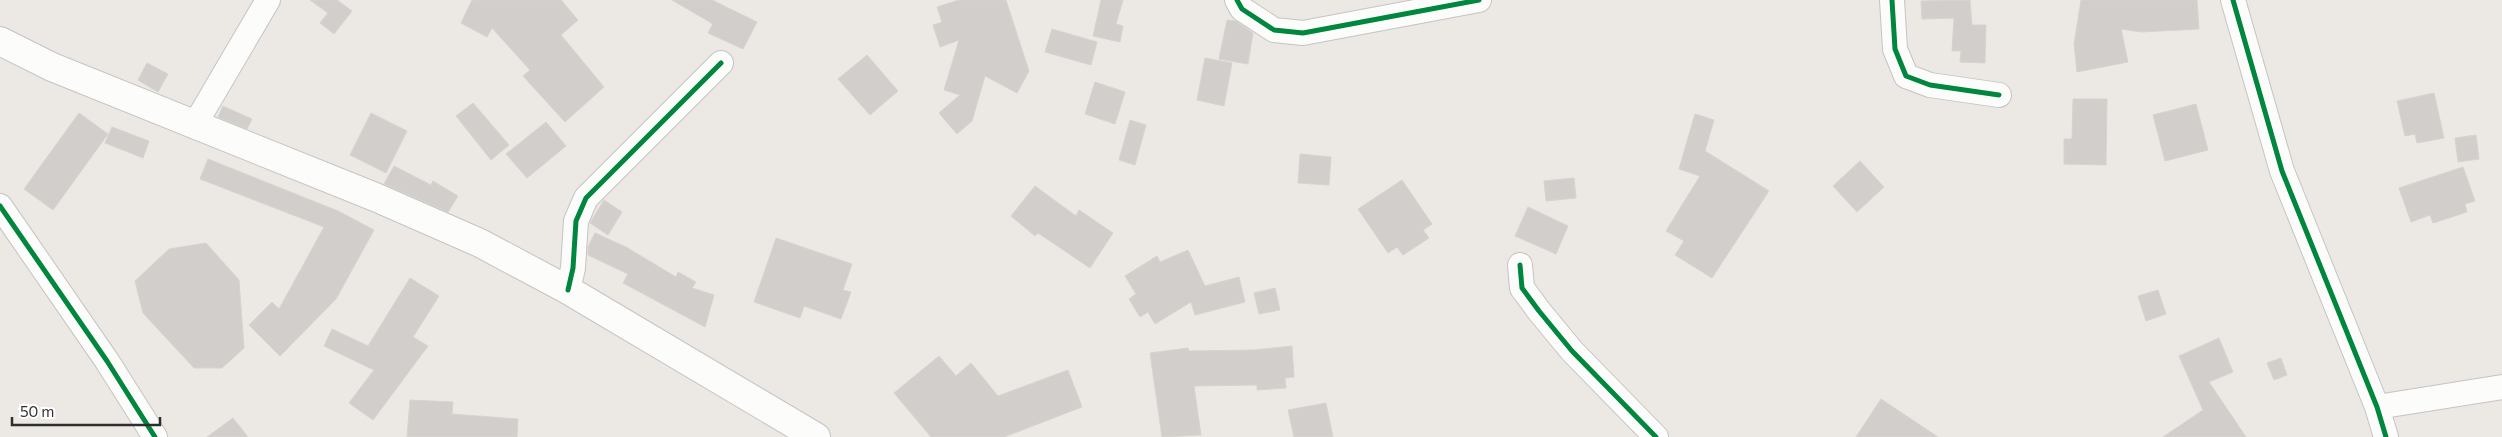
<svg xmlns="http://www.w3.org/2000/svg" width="2502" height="437" viewBox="0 0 2502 437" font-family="Commissioner,sans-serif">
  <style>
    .building { fill: #d1cecb; stroke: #d7d4d0 }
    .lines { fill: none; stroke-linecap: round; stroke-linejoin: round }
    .minor-casing { stroke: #c5c4c5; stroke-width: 26 }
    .secondary-casing { stroke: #c5c4c5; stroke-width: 30 }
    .minor { stroke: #fcfcfb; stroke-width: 24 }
    .secondary { stroke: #fcfcfb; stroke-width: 28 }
    .cycleway-casing { stroke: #fff; stroke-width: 8 }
    .cycleway { stroke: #00873e; stroke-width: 5 }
  </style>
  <rect width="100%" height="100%" fill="#ece8e4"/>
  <!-- building -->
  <path class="building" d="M310,0H337L352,11L334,34L320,23L328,13Z
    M472,0H561L578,20L561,35L604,87L565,122L523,76L530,70L492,28L487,37L461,23Z
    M672,0H712L757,22L743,49L708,33L713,24Z
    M959,0H1006L1029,71L1017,93L985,76L972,121L957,134L939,113L960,95L944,90L959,40L940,47L933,25L942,22L937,7Z
    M1101,0H1123L1116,24L1123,26L1120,42L1093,36Z
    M1970,0L1972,25H1986L1985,63L1960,62L1961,51H1952L1954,18L1922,19L1921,1Z
    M2081,0H2197L2199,29L2141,32L2121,29L2128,62L2077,72L2074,44Z
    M1227,20L1236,21L1253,33L1248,64L1219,59Z
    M1052,29L1097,42L1091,65L1045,52Z
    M867,55L898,91L870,115L838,79Z
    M1205,58L1232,63L1224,106L1197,100Z
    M147,63L168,74L158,92L138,80Z
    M1095,82L1125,92L1115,124L1085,114Z
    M2434,93L2444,138L2417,143L2415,134L2405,136L2397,101Z
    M2073,99H2107L2106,165L2064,164V139H2072Z
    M473,103L509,145L491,160L456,116Z
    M2196,104L2208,150L2165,161L2153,115Z
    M223,106L252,119L247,129L218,117Z
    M79,113L108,134L53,210L24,189Z
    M371,113L407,131L386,173L350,155Z
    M1695,114L1714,120L1705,151L1769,191L1712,278L1675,255L1684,241L1666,231L1700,176L1679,169Z
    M1130,120L1146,125L1135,165L1119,160Z
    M546,122L566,146L527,178L506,154Z
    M112,127L149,141L143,158L105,143Z
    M2476,135L2479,159L2458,162L2455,138Z
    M1300,154L1331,157L1329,185L1298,183Z
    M208,159L338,211L374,230L336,299L280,356L249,325L272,302L279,309L324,227L200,179Z
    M1860,161L1884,187L1857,212L1833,186Z
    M394,166L431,185L433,181L458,196L448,212L384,184Z
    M2463,167L2475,201L2465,204L2467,212L2433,223L2430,215L2411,222L2399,188Z
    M1574,178L1576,198L1546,201L1544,181Z
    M1402,180L1432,224L1423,230L1429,238L1403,255L1397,247L1388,253L1358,209Z
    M1035,186L1076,216L1079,210L1113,233L1090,268L1038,233L1035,236L1011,216Z
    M604,200L622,212L608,235L590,223Z
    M1528,207L1568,226L1556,254L1515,236Z
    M595,233L626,247L676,277L678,272L696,282L692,288L714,295L705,327L623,283L628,274L588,255V247Z
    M776,238L852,264L843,290L851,292L841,319L804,306L800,318L754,302Z
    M206,243L239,280L244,348L222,368H194L143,313L135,281L169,249Z
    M1188,250L1205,286L1239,277L1245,302L1195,315L1191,302L1155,324L1148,312L1140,317L1129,299L1136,294L1125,276L1157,256L1160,262Z
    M410,278L439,296L413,337L428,346L373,420L349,403L374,370L324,346L332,329L368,346Z
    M1275,288L1280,310L1259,314L1254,293Z
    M2158,290L2166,314L2146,321L2138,296Z
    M2219,338L2233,372L2209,382L2246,437H2163L2203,410L2179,356Z
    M1292,346L1294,377L1285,378L1286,388L1257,390V385L1194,386L1201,435L1162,437L1150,353L1188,348L1189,351L1254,350Z
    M939,356L956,376L971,363L998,396L1068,370L1082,407L1004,437H931L894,393Z
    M2281,358L2287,375L2274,380L2267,363Z
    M1881,399L1938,437H1856Z
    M410,400L453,402L452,414L518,419L517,437H407Z
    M1326,403L1333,437H1294L1288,410Z
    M233,418L248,437H207Z"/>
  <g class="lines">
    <!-- minor casing -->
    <g class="minor-casing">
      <path id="minor" d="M1237,0L1242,9L1274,30L1303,33L1479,0
        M1892,0L1895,49L1906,76L1930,85L1999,95
        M2233,0L2282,171L2377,407L2386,437
        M194,126L268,0
        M0,206L107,361L155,437
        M1520,265L1522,288L1539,311L1572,351L1656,437
        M568,290L573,268L576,221L586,198L721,63
        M2377,407L2502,387"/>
    </g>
    <!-- secondary casing -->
    <g class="secondary-casing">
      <path id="secondary" d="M0,41L52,67L375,197L480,243L568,290L816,437"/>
    </g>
    <!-- minor -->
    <use href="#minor" class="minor"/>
    <!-- secondary -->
    <use href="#secondary" class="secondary"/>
    <!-- cycleway casing -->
    <g class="cycleway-casing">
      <path id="cycleway" d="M1237,0L1242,9L1274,30L1303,33L1479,0
        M1892,0L1895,49L1906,76L1930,85L1999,95
        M2233,0L2282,171L2377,407L2386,437
        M0,206L107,361L155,437
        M1520,265L1522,288L1539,311L1572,351L1656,437
        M568,290L573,268L576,221L586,198L721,63"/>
    </g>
    <!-- cycleway -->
    <use href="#cycleway" class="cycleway"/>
  </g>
  <!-- scale -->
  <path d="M12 417v8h148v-8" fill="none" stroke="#2e2e2e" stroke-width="2.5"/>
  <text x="20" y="417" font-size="15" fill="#2e2e2e" stroke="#ffffff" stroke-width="4" paint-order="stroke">50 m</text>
</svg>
